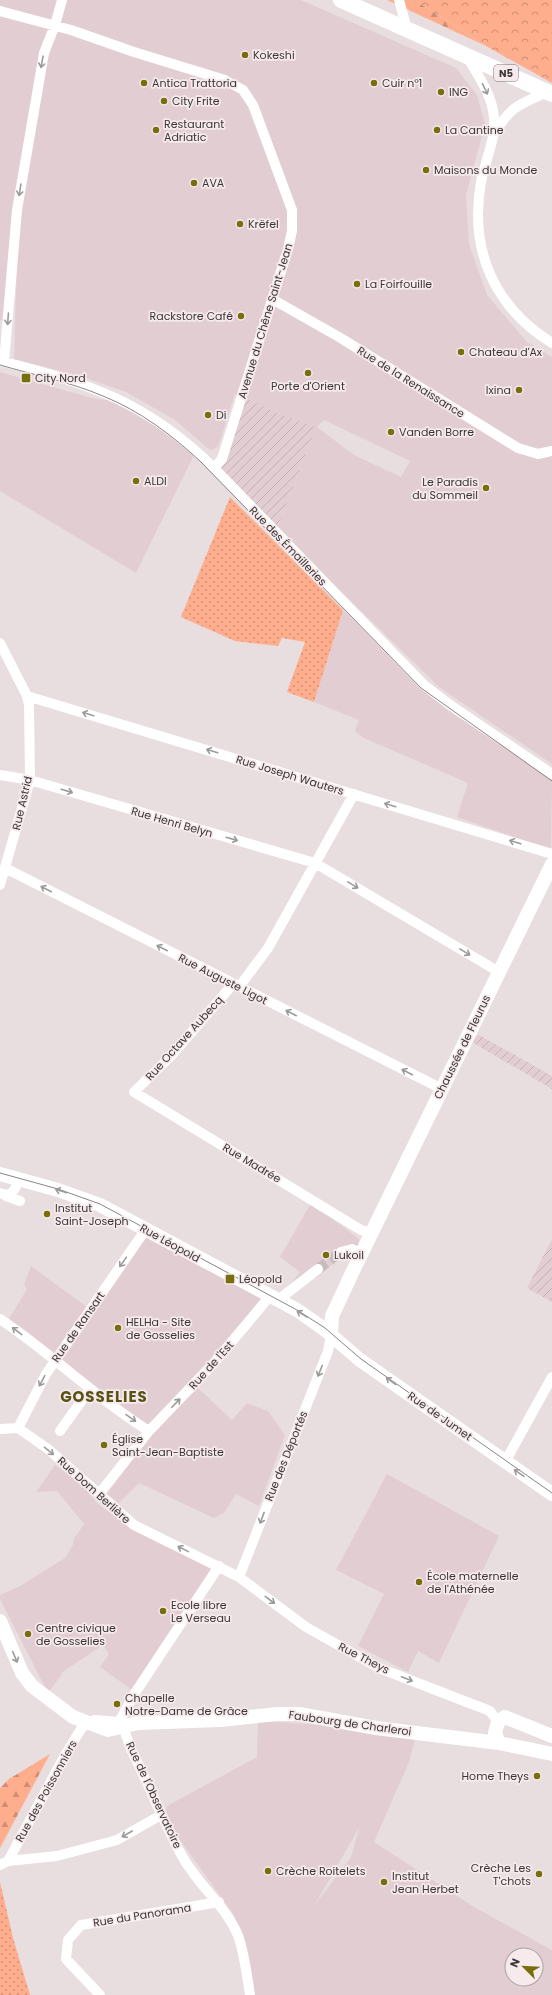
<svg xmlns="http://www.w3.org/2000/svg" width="552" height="1995" viewBox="0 0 552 1995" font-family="Poppins,sans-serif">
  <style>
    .built { fill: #e2ced2; fill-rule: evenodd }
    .industrial { fill: url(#industrial-furrows) }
    .grass { fill: url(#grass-dots) }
    .forest { fill: url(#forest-firs) }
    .park { fill: url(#park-crowns) }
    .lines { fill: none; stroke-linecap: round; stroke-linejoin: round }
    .street-tunnel { stroke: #c5bcbd; stroke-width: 10; stroke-dasharray: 10 5; stroke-linecap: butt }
    .street { stroke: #fff; stroke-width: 10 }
    .secondary { stroke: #fff; stroke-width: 14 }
    .primary { stroke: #fff; stroke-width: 16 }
    .tram { stroke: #8b8384; stroke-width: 1 }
    .oneway { stroke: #9d9a9b }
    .poi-dot { fill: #776f0e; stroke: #f6eaec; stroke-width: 1.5 }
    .labels { text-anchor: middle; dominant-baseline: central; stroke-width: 3.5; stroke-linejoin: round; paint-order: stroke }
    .shield { fill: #f6eaec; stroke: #736c6d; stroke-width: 1 }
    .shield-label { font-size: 10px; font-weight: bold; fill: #3b3637 }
    .poi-label { font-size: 11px; fill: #3b3637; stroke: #f6eaec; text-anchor: start }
    .street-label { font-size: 11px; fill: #3b3637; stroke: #f6eaec }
    .district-label { font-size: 15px; font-weight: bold; letter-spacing: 1px; fill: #585315; stroke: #f6eaec }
  </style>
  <defs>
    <pattern id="industrial-furrows" width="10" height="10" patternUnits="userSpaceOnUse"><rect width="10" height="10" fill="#e2ced2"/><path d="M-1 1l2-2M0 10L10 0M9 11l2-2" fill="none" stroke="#c3b2b5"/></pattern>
    <pattern id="grass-dots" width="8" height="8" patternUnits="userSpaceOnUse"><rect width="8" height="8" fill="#feae8d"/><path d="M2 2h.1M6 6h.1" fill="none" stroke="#cf8e74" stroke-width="1.8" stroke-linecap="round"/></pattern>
    <pattern id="forest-firs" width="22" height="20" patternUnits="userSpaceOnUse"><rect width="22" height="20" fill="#feae8d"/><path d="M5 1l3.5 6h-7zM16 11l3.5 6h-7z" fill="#cf8e74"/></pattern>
    <pattern id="park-crowns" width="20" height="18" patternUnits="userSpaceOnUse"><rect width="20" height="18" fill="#feae8d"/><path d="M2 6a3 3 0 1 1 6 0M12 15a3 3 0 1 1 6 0" fill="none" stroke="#cf8e74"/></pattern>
  </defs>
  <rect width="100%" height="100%" fill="#e8dddf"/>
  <!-- built -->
  <path class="built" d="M0,0H301L456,68L477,95L485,124L466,196L469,244L487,295L527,342L552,357V764L439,687L277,529L316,427L275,412L244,397L235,394L218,447L210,450L175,420L126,392L80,376L14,359L18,231L8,321L0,320ZM324,420L410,461L401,477L354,455L317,427Z
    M0,372L92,398L126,403L196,451L136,573L0,491Z
    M343,610L459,716L552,780L551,850L457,817L468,783L364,738L355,731L359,720L314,702Z
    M311,1203L359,1239L361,1253L352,1249L317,1277L289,1287L300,1272L280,1257Z
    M145,1236L262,1298L227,1343L149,1431L59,1358Z
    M31,1266L87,1307L55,1357L9,1319L27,1289L24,1285Z
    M198,1388L232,1420L247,1403L268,1411L285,1435L259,1506L236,1494L224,1513L214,1518L139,1483L119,1503L107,1494L155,1430Z
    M55,1465L79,1482L98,1504L125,1524L217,1569L132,1690L100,1667L109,1654L103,1645L61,1673L62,1674L48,1693L0,1599V1595L20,1586L65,1558L73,1545L74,1539L84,1524L57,1491L36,1492Z
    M387,1474L499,1536L439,1663L418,1651L408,1672L358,1646L384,1594L336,1570Z
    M258,1721L376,1728L417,1732L409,1762L374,1842L474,1907L552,1950V1995H252L253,1983L234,1915L165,1819L167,1806L257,1757ZM359,1828L351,1857L314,1906ZM512,1955H536V1979H512Z"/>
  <!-- industrial -->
  <path class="industrial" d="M244,397L275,412L316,427L277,529L218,468Z
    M479,1035L552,1076V1089L470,1041Z
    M552,1239V1302L527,1288Z"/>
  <!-- grass -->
  <path class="grass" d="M230,497L343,610L314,702L287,692L305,642L282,638L278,646L235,641L181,617Z
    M0,1882L13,1938L30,1995H0Z"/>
  <!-- forest -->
  <path class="forest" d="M387,0H415L486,46Z
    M50,1754L0,1848V1788L9,1779Z"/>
  <!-- park -->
  <path class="park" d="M415,0H552V83L486,46Z"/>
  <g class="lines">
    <!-- street-tunnel -->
    <path class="street-tunnel" d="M318,1269L341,1252"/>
    <!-- street -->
    <path class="street" d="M399,0L407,29
      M0,11L71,30L134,52L225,80L243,90L253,105L292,210V231L288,249L222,459L214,468
      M467,57C478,75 492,95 494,117C496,139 485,161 481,182C469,250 494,307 552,343
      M494,134C511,106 518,105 547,92
      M272,299L339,337L518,448L538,454L552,451
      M0,361C88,382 148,403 214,468L424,685L450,705L552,774
      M4,362L17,210L44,53L55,25L62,0
      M0,643L27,696L29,705L30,780L0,885
      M27,696L552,854
      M0,775L30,780L315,863L499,972
      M5,868L442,1089
      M233,984L171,1056L134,1092L361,1230L371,1233
      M239,987L268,948L354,794
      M0,1193C12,1198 15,1190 19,1179
      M6,1196L20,1201
      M341,1252L352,1249L361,1253
      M280,1301L282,1297L318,1269
      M0,1319C52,1354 96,1398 149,1431
      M18,1428L48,1449L134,1525L239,1577L306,1627L379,1668L490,1711L498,1722
      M18,1428L46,1374L146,1229
      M0,1429L18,1428
      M60,1431L90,1389
      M505,1462L552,1377
      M99,1494L149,1431L213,1364L270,1296
      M239,1577L328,1351L331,1335
      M119,1722C126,1730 127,1740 131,1749C149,1785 163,1821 182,1856C199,1887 226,1905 239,1938C245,1957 247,1976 250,1995
      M119,1722L135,1693L219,1566
      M8,1861L64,1757L81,1729L87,1723L95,1720L119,1722
      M0,1865L8,1861L57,1856L117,1840L161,1815
      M100,1995L66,1959L68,1940L81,1925L219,1902"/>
    <!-- secondary -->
    <path class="secondary" d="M0,1174L58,1190L100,1205L297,1310L324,1329L360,1360L552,1494
      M331,1335L332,1316L352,1273L552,864
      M0,1621L22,1673L32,1686L73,1717L108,1730L138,1723L220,1720L277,1714H299L376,1728L499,1743L552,1754
      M499,1743L495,1733L498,1722L505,1717L552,1736"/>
    <!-- primary -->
    <path class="primary" d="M341,0L552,94"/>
    <!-- tram -->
    <path class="tram" d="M0,365C34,375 70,382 103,396C140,411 172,435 201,462L421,688L552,781
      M0,1173L58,1189L100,1204L297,1310L325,1328L361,1359L552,1493"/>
  </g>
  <!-- one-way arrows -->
  <defs><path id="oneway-shaft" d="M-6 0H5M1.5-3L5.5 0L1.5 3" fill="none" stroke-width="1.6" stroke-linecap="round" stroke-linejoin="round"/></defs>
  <g class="oneway">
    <use href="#oneway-shaft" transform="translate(42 62) rotate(100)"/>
    <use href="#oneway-shaft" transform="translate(485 89) rotate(64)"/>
    <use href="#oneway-shaft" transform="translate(20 190) rotate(99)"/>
    <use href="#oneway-shaft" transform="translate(8 319) rotate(94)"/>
    <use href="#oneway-shaft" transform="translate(88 714) rotate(-163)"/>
    <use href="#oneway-shaft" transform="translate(212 751) rotate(-163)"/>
    <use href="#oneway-shaft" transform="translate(67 791) rotate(16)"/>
    <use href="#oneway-shaft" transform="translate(390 805) rotate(-163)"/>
    <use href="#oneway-shaft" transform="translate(232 839) rotate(16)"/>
    <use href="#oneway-shaft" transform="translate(515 842) rotate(-163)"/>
    <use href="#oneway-shaft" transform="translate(353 885) rotate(31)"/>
    <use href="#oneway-shaft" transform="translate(46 889) rotate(-153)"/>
    <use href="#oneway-shaft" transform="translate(162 948) rotate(-153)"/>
    <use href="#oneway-shaft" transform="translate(465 952) rotate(31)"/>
    <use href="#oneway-shaft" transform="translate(291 1013) rotate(-153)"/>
    <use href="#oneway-shaft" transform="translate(407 1072) rotate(-153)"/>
    <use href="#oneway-shaft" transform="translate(61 1191) rotate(-163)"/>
    <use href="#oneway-shaft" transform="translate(123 1262) rotate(125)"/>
    <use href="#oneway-shaft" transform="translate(302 1314) rotate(-149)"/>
    <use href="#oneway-shaft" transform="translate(17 1331) rotate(-143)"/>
    <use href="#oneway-shaft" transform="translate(320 1371) rotate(112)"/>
    <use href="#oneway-shaft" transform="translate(42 1381) rotate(118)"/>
    <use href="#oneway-shaft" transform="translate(391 1381) rotate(-144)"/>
    <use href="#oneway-shaft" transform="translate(176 1403) rotate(-46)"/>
    <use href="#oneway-shaft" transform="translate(131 1418) rotate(35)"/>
    <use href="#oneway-shaft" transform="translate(49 1451) rotate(39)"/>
    <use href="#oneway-shaft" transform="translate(519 1473) rotate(-145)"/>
    <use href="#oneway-shaft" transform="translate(262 1518) rotate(111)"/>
    <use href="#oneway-shaft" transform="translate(183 1549) rotate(-154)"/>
    <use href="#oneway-shaft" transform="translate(270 1600) rotate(37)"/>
    <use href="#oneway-shaft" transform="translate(15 1657) rotate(67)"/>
    <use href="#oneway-shaft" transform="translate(407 1679) rotate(21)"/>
    <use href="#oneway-shaft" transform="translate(127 1834) rotate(150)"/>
  </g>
  <!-- markers -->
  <g class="poi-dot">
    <circle cx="245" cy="55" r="4"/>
    <circle cx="144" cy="83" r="4"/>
    <circle cx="374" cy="83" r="4"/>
    <circle cx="441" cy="92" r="4"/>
    <circle cx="164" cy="101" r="4"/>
    <circle cx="156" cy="130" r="4"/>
    <circle cx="437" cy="130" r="4"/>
    <circle cx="426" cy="170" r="4"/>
    <circle cx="194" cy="183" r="4"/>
    <circle cx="240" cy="224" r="4"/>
    <circle cx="357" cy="284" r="4"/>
    <circle cx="241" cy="316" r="4"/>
    <circle cx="461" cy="352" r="4"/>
    <circle cx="308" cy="373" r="4"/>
    <rect x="21" y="373" width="10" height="10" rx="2"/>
    <circle cx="519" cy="390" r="4"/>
    <circle cx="208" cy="415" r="4"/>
    <circle cx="391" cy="432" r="4"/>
    <circle cx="136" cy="481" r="4"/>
    <circle cx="486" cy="488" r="4"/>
    <circle cx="47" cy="1214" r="4"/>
    <circle cx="326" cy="1255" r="4"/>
    <rect x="225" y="1274" width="10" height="10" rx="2"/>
    <circle cx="118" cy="1328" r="4"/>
    <circle cx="104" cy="1445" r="4"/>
    <circle cx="419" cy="1582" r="4"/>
    <circle cx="163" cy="1611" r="4"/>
    <circle cx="28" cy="1634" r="4"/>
    <circle cx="117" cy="1704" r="4"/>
    <circle cx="537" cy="1776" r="4"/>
    <circle cx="268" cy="1871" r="4"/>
    <circle cx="539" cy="1874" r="4"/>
    <circle cx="384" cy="1882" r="4"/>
  </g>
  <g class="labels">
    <!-- shield labels -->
    <rect class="shield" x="494" y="65" width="24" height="16" rx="3"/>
    <g class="shield-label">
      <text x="506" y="73">N5</text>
    </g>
    <!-- poi labels -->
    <g class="poi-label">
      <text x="253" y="55">Kokeshi</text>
      <text x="152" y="83">Antica Trattoria</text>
      <text x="382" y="83">Cuir n°1</text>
      <text x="449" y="92">ING</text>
      <text x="172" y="101">City Frite</text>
      <text x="164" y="124">Restaurant<tspan x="164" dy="13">Adriatic</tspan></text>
      <text x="445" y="130">La Cantine</text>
      <text x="434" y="170">Maisons du Monde</text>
      <text x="202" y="183">AVA</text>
      <text x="248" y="224">Krëfel</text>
      <text x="365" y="284">La Foirfouille</text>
      <text x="233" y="316" text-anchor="end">Rackstore Café</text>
      <text x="469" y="352">Chateau d'Ax</text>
      <text x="35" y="378">City Nord</text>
      <text x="308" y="386" text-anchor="middle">Porte d'Orient</text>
      <text x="511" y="390" text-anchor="end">Ixina</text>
      <text x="216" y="415">Di</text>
      <text x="399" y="432">Vanden Borre</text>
      <text x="144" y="481">ALDI</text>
      <text x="478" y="482" text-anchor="end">Le Paradis<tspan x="478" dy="13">du Sommeil</tspan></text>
      <text x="55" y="1208">Institut<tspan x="55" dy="13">Saint-Joseph</tspan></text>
      <text x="334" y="1255">Lukoil</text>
      <text x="239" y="1279">Léopold</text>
      <text x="126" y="1322">HELHa - Site<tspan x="126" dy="13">de Gosselies</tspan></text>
      <text x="112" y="1439">Église<tspan x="112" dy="13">Saint-Jean-Baptiste</tspan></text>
      <text x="427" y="1576">École maternelle<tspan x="427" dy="13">de l'Athénée</tspan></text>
      <text x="171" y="1605">Ecole libre<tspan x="171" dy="13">Le Verseau</tspan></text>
      <text x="36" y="1628">Centre civique<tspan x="36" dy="13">de Gosselies</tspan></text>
      <text x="125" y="1698">Chapelle<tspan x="125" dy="13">Notre-Dame de Grâce</tspan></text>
      <text x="529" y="1776" text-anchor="end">Home Theys</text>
      <text x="531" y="1868" text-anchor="end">Crèche Les<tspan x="531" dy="13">T'chots</tspan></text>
      <text x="276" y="1871">Crèche Roitelets</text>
      <text x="392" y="1876">Institut<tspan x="392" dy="13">Jean Herbet</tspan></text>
    </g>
    <!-- street labels -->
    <g class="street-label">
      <text transform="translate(265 321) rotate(-73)">Avenue du Chêne Saint-Jean</text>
      <text transform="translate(411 382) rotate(32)">Rue de la Renaissance</text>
      <text transform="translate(288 546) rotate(46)">Rue des Émailleries</text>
      <text transform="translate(290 775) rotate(17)">Rue Joseph Wauters</text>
      <text transform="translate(22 803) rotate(-77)">Rue Astrid</text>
      <text transform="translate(172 822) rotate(16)">Rue Henri Belyn</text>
      <text transform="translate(223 979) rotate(27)">Rue Auguste Ligot</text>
      <text transform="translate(184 1038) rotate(-48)">Rue Octave Aubecq</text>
      <text transform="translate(462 1047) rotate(-64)">Chaussée de Fleurus</text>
      <text transform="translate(252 1163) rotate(31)">Rue Madrée</text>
      <text transform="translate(170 1243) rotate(29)">Rue Léopold</text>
      <text transform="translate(78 1327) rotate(-55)">Rue de Ransart</text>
      <text transform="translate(211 1365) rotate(-48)">Rue de l'Est</text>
      <text transform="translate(440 1416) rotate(35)">Rue de Jumet</text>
      <text transform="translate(286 1456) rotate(-68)">Rue des Déportés</text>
      <text transform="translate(94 1490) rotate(42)">Rue Dom Berlière</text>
      <text transform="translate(364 1658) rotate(27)">Rue Theys</text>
      <text transform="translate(350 1723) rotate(8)">Faubourg de Charleroi</text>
      <text transform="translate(46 1791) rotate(-61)">Rue des Poissonniers</text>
      <text transform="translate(154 1795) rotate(65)">Rue de l'Observatoire</text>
      <text transform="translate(142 1915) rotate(-9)">Rue du Panorama</text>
    </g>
    <!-- district labels -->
    <g class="district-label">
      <text x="104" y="1396">GOSSELIES</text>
    </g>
  </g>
  <!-- north arrow -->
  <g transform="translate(524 1967) rotate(294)"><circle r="19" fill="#f6eaec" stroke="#aba2a4"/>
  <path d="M0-3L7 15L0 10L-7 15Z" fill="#776f0e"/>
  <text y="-6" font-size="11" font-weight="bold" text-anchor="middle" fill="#3b3637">N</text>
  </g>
</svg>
